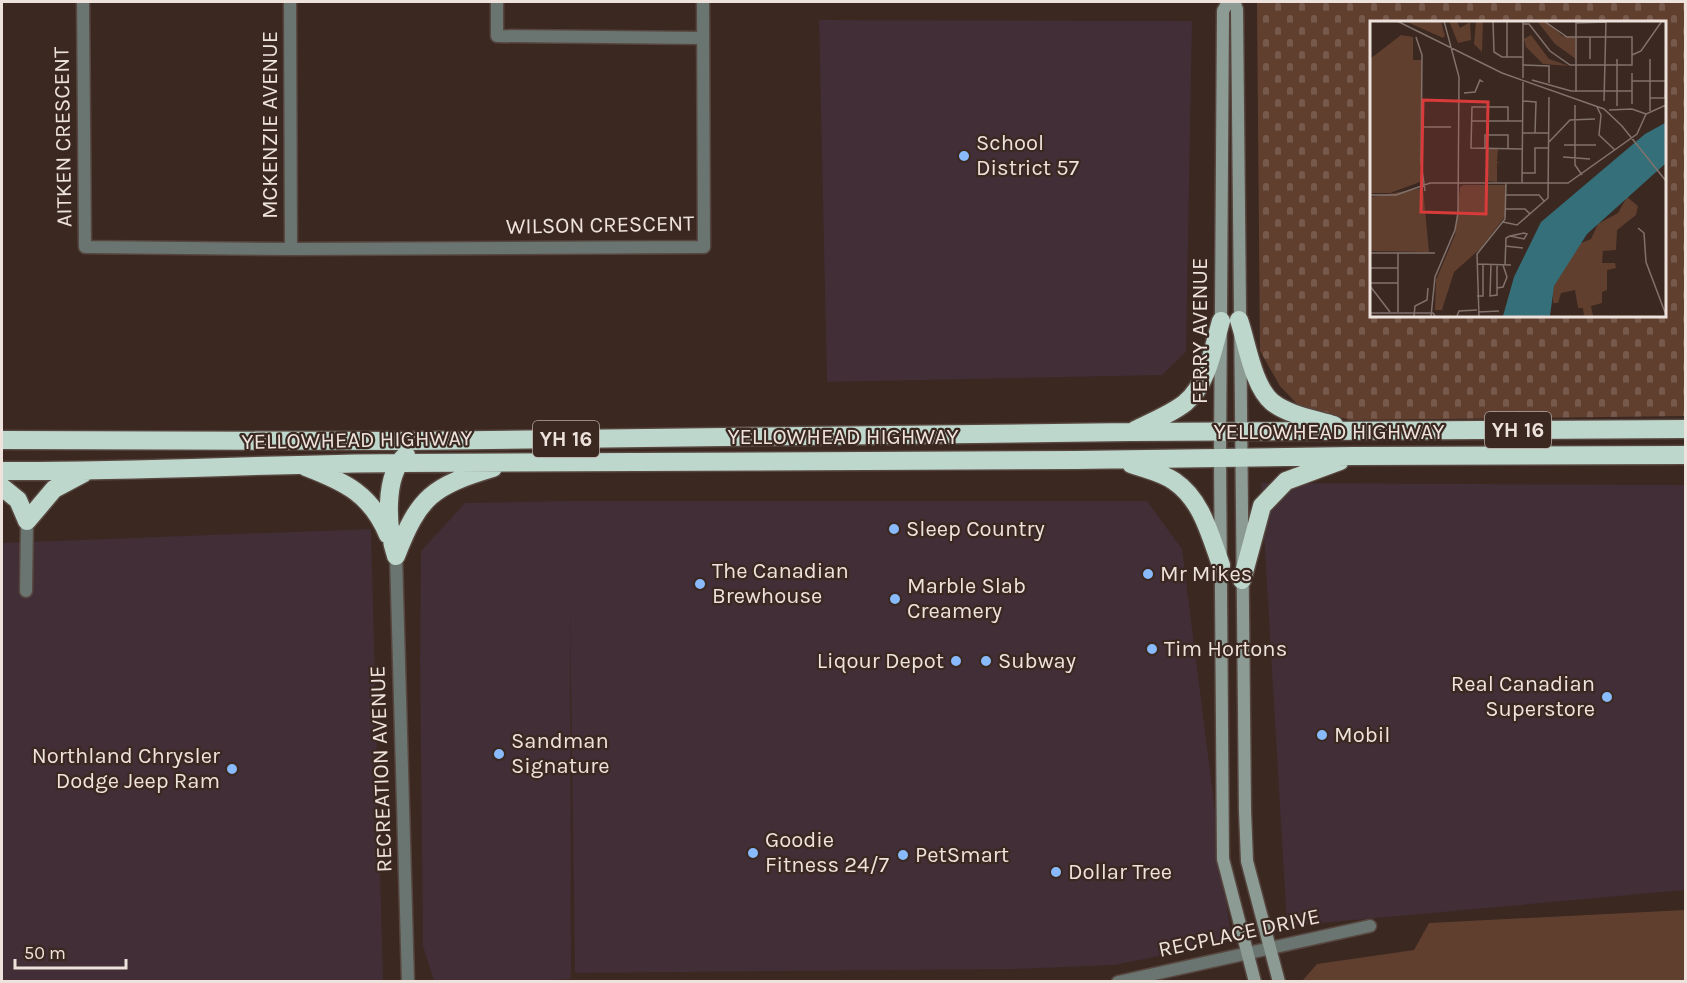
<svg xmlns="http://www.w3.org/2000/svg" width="1687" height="983" viewBox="0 0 1687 983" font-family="Karla,sans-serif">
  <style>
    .commercial { fill: #412e36 }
    .grass { fill: #613f2f }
    .cemetery { fill: url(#cemetery-stones); fill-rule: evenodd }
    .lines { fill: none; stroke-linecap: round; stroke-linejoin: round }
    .street-casing { stroke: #57463f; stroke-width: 15 }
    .secondary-casing { stroke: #57463f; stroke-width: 15 }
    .highway-casing { stroke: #57463f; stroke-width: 21 }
    .street { stroke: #6a7470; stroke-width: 12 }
    .secondary { stroke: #8c9c95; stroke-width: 12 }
    .highway { stroke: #bed7cc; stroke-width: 18 }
    .poi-dot { fill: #88bafc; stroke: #3a2821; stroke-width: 2 }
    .labels { text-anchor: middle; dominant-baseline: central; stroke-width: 4.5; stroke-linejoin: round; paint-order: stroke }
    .shield { fill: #3a2821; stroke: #b8aaa4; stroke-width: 1.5 }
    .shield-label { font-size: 21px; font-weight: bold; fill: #eee2dc }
    .street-label { font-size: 22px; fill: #eee2dc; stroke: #3a2821 }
    .poi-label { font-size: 22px; fill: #eee2dc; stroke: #3a2821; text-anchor: start }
    .inset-road { fill: none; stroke: #82726c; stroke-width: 1.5 }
    .view { fill: #d83b3a; fill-opacity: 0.15; stroke: #d83b3a; stroke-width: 3 }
    .inset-edge { fill: none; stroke: #eee2dc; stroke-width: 3 }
  </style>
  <defs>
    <pattern id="cemetery-stones" width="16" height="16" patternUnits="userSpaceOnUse" patternTransform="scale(1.5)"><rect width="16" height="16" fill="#613f2f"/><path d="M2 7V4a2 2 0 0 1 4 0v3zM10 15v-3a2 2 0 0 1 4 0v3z" fill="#785a4d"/></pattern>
  </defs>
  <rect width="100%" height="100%" fill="#3a2821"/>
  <!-- commercial -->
  <path class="commercial" d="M819,20L1192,21L1186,352L1162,375L827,382Z
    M1261,483L1685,485V890L1287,926Z
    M570,501H1147L1182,549L1231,937L1150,958L1114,965L1014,969L575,973L570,610L571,979L518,982L434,981L423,946L420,660L421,551L465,503Z
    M371,529L383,980L2,981V543Z"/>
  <!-- grass -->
  <path class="grass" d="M1685,910V981L1303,980L1317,964L1414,950L1429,923Z"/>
  <!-- cemetery -->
  <path class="cemetery" d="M1257,2H1685V416L1350,420L1299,406L1280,386L1260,351ZM1372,22H1664V315H1372Z"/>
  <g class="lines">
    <!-- street casing -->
    <g class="street-casing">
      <path id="street" d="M83,2L85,247L291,249L704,247L703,2
        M290,2L291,249
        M497,2V36L702,38
        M396,556L408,982
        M26,591L27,521
        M1118,982L1370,926"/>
    </g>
    <!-- secondary casing -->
    <g class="secondary-casing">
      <path id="secondary" d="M1228,2L1223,11L1220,457L1223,859L1255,982
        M1234,2L1237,9L1245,811L1247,861L1279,982"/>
    </g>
    <!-- highway casing -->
    <g class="highway-casing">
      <path id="highway" d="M1239,320C1247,343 1253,386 1272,402C1288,415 1315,419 1334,425
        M1135,430C1151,422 1171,414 1185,403C1208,384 1213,348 1221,321
        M2,440L407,441L1131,432L1686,429
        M1131,464C1145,469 1161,472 1174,481C1202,500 1210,535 1221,565
        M306,467C345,482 371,494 388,535
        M2,471C134,472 266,464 398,463L1075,460L1353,456L1686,455
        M2,487L18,500L27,521
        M27,521L54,489L84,473
        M396,556C387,529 383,476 406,455
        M396,556C419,496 433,486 493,468
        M1242,580L1262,506L1286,481L1340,461"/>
    </g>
    <!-- street -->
    <use href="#street" class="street"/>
    <!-- secondary -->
    <use href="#secondary" class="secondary"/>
    <!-- highway -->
    <use href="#highway" class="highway"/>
  </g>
  <!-- markers -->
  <g class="poi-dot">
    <circle cx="964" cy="156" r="6"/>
    <circle cx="894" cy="529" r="6"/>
    <circle cx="1148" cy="574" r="6"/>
    <circle cx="700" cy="584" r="6"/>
    <circle cx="895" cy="599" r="6"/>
    <circle cx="1152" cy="649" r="6"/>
    <circle cx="956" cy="661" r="6"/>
    <circle cx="986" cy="661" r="6"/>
    <circle cx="1607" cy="697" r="6"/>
    <circle cx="1322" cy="735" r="6"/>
    <circle cx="499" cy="754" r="6"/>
    <circle cx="232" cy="769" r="6"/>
    <circle cx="753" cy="853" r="6"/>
    <circle cx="903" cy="855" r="6"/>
    <circle cx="1056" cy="872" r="6"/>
  </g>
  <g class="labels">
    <!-- shield labels -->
    <g class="shield">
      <rect x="1485" y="412" width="66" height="36" rx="4.5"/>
      <rect x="533" y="421" width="66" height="36" rx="4.5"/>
    </g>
    <g class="shield-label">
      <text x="1518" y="430">YH 16</text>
      <text x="566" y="439">YH 16</text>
    </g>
    <!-- street labels -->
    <g class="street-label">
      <text transform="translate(270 125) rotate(-90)">MCKENZIE AVENUE</text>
      <text transform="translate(63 137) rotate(-91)">AITKEN CRESCENT</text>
      <text transform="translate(600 225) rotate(-1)">WILSON CRESCENT</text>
      <text transform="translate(1200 331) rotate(-90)">FERRY AVENUE</text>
      <text x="1329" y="432">YELLOWHEAD HIGHWAY</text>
      <text x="843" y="437">YELLOWHEAD HIGHWAY</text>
      <text transform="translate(357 440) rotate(-1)">YELLOWHEAD HIGHWAY</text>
      <text transform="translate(381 769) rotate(-92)">RECREATION AVENUE</text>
      <text transform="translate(1239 933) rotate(-12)">RECPLACE DRIVE</text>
    </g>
    <!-- poi labels -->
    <g class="poi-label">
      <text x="976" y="143">School<tspan x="976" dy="25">District 57</tspan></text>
      <text x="906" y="529">Sleep Country</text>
      <text x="712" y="571">The Canadian<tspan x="712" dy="25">Brewhouse</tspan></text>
      <text x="1160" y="574">Mr Mikes</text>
      <text x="907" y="586">Marble Slab<tspan x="907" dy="25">Creamery</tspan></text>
      <text x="1164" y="649">Tim Hortons</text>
      <text x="944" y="661" text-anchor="end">Liqour Depot</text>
      <text x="998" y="661">Subway</text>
      <text x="1595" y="684" text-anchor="end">Real Canadian<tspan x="1595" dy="25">Superstore</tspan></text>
      <text x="1334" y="735">Mobil</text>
      <text x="511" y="741">Sandman<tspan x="511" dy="25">Signature</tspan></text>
      <text x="220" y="756" text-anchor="end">Northland Chrysler<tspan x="220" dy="25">Dodge Jeep Ram</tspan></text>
      <text x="765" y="840">Goodie<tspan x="765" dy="25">Fitness 24/7</tspan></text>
      <text x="915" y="855">PetSmart</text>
      <text x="1068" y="872">Dollar Tree</text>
    </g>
  </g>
  <!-- overview -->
  <g transform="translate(1370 21)">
    <rect width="296" height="296" fill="#3a2821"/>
    <path d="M31,14L43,16V39H52L50,161L20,172H0V38ZM53,167L59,231L0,230V176Z" fill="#613f2f"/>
    <path d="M79,0H87L90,7L100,1L101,19L88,22ZM106,0H113L112,31L104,23ZM161,14L179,38L199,45L173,43L156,26L154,18ZM257,176L268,185L266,194L247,209L246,229L233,230L232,242H245L246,247L237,249V269L232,271V282L221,285L223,295H214L213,287H208L205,269L191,272L188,282H183V266L200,237L211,222L221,218L228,203L248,192Z" fill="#613f2f"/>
    <path d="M93,164H136V194L110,228L84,251L72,289H65L66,259L85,214L90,166Z" fill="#613f2f"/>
    <path d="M35,0H71L75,15L73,17ZM167,0H176L192,15L205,16L206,38L185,23ZM118,127H128L127,141H131L127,142V161L117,160Z" fill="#613f2f"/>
    <path d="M295,102V143L217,213L184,265L180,295H133L144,256L171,201L275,113Z" fill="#356f79"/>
    <path class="inset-road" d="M27,0L132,52L234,88L252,105L296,160M123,0L124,31L132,36H153M153,0V57M206,0V71M206,2L236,1M153,3H159L180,30L200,44H262V16H197L174,0M46,16L52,34L51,141L55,170M262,34L271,30L292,0M137,36V0M220,38V16M247,38V85M153,44L179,45V62M262,52V83M162,59L201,70H262M262,60H296M94,72L105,71L110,59L113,61M280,77H295L296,47M153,80L166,81L165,112M234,80L236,0M205,84V144L212,154M227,86L231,94L229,114L245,129M239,89L262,88L276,93M280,90V38M101,100H152M138,100V86H102L101,127L152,128M52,106H81M152,112H179M179,121L200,99L225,98M194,124H226M115,127V114H138V127M193,136L220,138M152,152H165V127H179M152,162L153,61M0,174H26L60,162H198L267,113L276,93L296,84M136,174H169L174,180M136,188H155L160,193M133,201L147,204L178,177L179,76M268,207L274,212L276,241L296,294M135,225L153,227M0,232H65M28,232V291M108,243L141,244M121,243L120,275L127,274V244M135,244L136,217L140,215L154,212L157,213L154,218L140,215M0,247H28M0,262H28M0,265L20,291M127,267L133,266L137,256L133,244M107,275H113V243M108,291L129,290M0,292H63L65,295M44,295L45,285L57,279L58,267M61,295L65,256L85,209L88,192L89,56L74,0M87,295L89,290L107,289M109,295L107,233L135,198L136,162"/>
    <path class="view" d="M53,79L118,81L116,193L51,191Z"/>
    <rect width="296" height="296" class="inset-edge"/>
  </g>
  <!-- border -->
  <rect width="1687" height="983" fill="none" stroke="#eee2dc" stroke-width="6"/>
  <!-- scale -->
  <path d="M15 959v9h111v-9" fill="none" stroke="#eee2dc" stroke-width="3"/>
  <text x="24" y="959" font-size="18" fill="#eee2dc" stroke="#3a2821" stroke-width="4.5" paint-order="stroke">50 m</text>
</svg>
